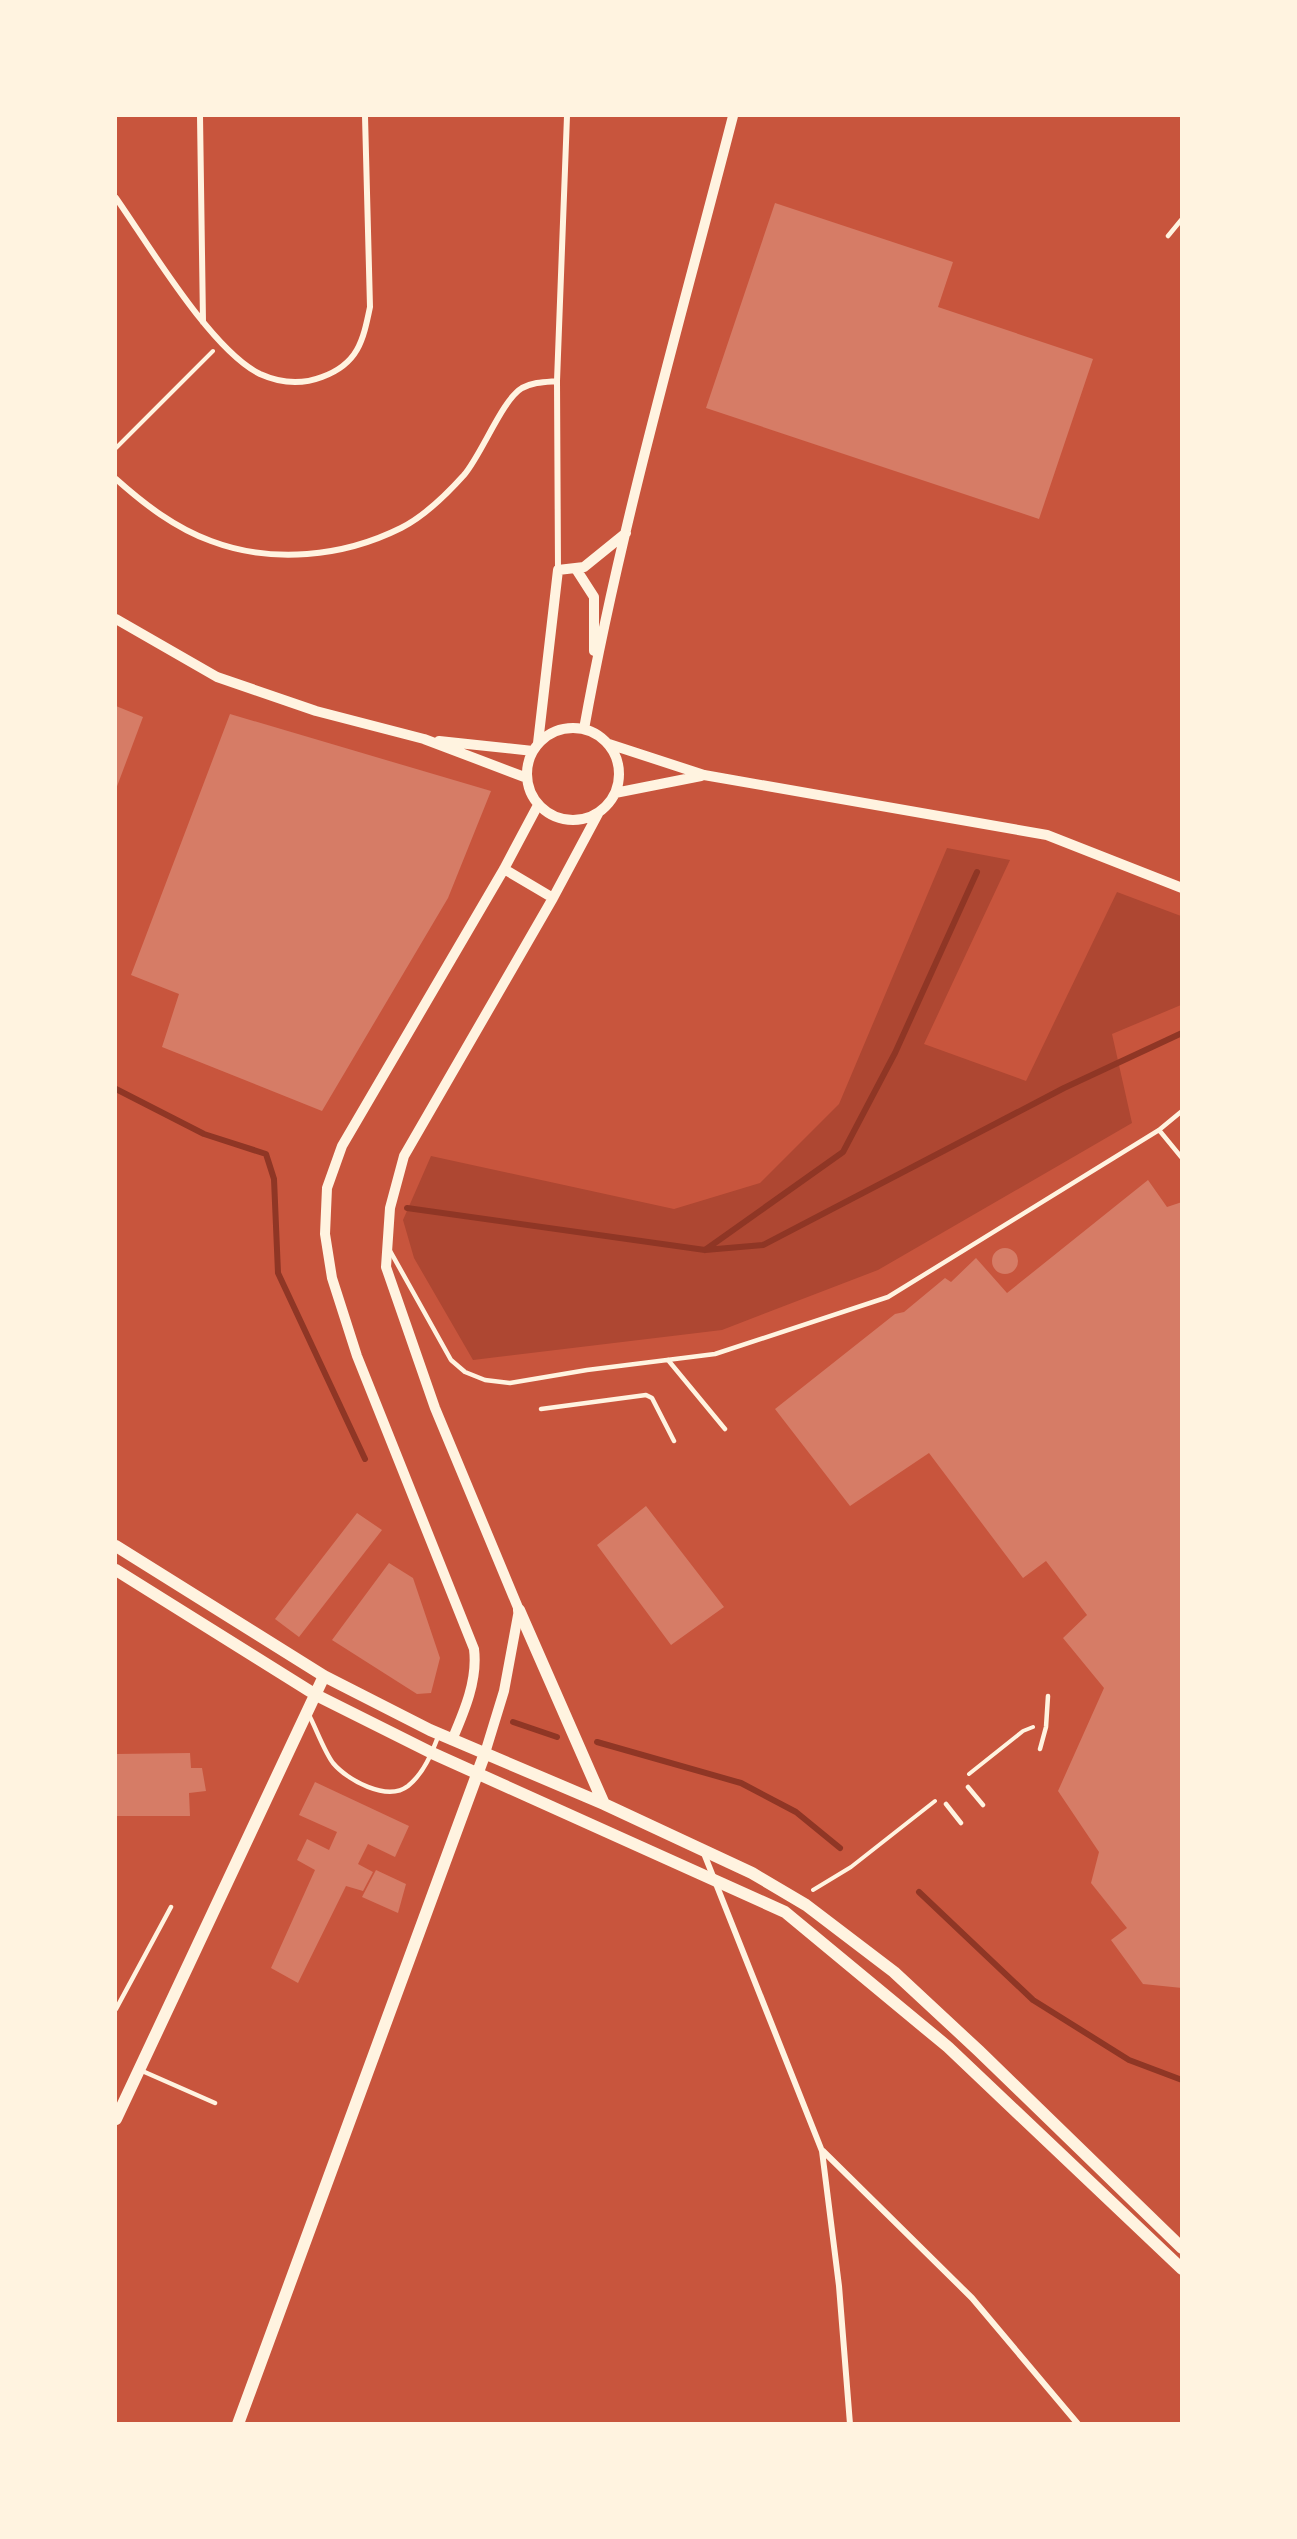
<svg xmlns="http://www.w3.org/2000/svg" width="1297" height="2539" viewBox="0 0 1297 2539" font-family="Bitter,serif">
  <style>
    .green { fill: #ae4732 }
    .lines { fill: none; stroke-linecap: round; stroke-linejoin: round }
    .stream { stroke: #8f3625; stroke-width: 6 }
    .building { fill: #d67c66 }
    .path { stroke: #fff3e0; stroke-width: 4 }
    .service { stroke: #fff3e0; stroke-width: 4.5 }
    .minor { stroke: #fff3e0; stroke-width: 6 }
    .tertiary { stroke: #fff3e0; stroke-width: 10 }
    .secondary { stroke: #fff3e0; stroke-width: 12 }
  </style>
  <rect width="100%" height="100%" fill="#c8553d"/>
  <!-- green -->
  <path class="green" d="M947,848L1010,860L924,1044L1026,1081L1117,892L1181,916V1005L1112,1034L1132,1123L878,1270L722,1330L473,1360L414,1258L403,1220L431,1156L674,1209L760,1183L839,1104Z"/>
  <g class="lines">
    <!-- stream -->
    <path class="stream" d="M116,1089L204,1134L266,1154L274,1179L278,1273L365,1459
      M407,1208L705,1250L763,1245L1064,1088L1182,1033
      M705,1250L843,1152L895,1053L977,872
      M513,1722L557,1737
      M597,1742L741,1783L796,1812L840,1848
      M919,1892L1033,2000L1129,2060L1182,2080"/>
  </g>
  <!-- building -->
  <path class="building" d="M775,203L953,262L938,307L1093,359L1039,519L706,408Z
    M116,706L143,717L116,789Z
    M230,714L491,791L448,898L322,1111L162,1047L179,994L131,975Z
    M1148,1180L1167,1207L1182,1202V1988L1143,1984L1111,1940L1127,1928L1091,1883L1099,1852L1058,1791L1104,1688L1063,1638L1087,1615L1046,1561L1023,1578L929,1453L850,1506L775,1409L895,1314L904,1312L945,1278L951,1282L976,1258L1007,1293Z
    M992 1261a13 13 0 1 1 26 0a13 13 0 1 1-26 0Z
    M646,1506L724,1607L671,1645L597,1545Z
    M357,1513L382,1530L299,1637L275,1619Z
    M389,1563L413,1578L440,1658L431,1693L417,1694L332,1640Z
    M190,1753L191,1768H202L206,1791L189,1793L190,1816H116V1754Z
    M315,1782L409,1826L395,1857L368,1844L358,1864L373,1872L363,1891L346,1886L298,1983L271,1968L315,1870L297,1860L307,1839L329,1850L337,1832L299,1815Z
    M376,1870L406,1884L398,1913L362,1897Z"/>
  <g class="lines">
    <!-- path -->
    <path class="path" d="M116,448L213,351
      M969,1774L1023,1731L1033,1727
      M813,1890L851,1867L935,1801"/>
    <!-- service -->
    <path class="service" d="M1168,236L1182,219
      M1159,1130L1182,1158
      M389,1249L451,1360L465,1372L485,1380L510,1383L587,1370L715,1354L888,1297L1159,1130L1182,1111
      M668,1360L725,1429
      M541,1409L646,1395L652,1398L674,1441
      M308,1713C316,1728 324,1751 333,1763C347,1780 387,1802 408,1786C424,1773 432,1753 439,1734
      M1040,1749L1046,1727L1048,1696
      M968,1787L983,1805
      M946,1804L961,1823
      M116,2009L171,1907
      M140,2070L215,2103"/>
    <!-- minor -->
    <path class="minor" d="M200,116L203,322
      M116,198C149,245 211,350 260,374C280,383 301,385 322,377C358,364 363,341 370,307L365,116
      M116,479C144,504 175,528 211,541C272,564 343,557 401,528C425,516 446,495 464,475C482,454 502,400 522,388C533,382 545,382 557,381
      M558,570L557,381L567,116
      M703,1851L822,2151L839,2286L850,2424
      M823,2151L972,2298L1078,2424"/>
    <!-- tertiary -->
    <path class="tertiary" d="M576,569L594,597V651
      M116,619L217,677L316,711L424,739L527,778
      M527 774a46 46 0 1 1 92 0a46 46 0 1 1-92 0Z
      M584,729C621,523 681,318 733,116
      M439,741L533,751
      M538,743L558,570L584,567L626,533
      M609,744L704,775L1047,835L1182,888
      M615,793L701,776
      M504,869L553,898
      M452,1740C464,1712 478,1680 474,1649L357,1356L332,1278L325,1234L327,1188L342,1146L504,869L538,805
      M485,1753L504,1691L519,1610L435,1408L386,1267L390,1208L404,1156L553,898L599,812"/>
    <!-- secondary -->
    <path class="secondary" d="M116,1546L324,1676L430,1730L604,1804L752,1873L806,1905L894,1972L979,2051L1182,2248
      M116,1570L316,1695L432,1753L785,1912L948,2047L1182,2269
      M519,1610L604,1804
      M116,2119L324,1676
      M238,2424L485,1753"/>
  </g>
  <!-- border -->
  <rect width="1297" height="2539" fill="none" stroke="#fff3e0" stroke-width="234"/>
</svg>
